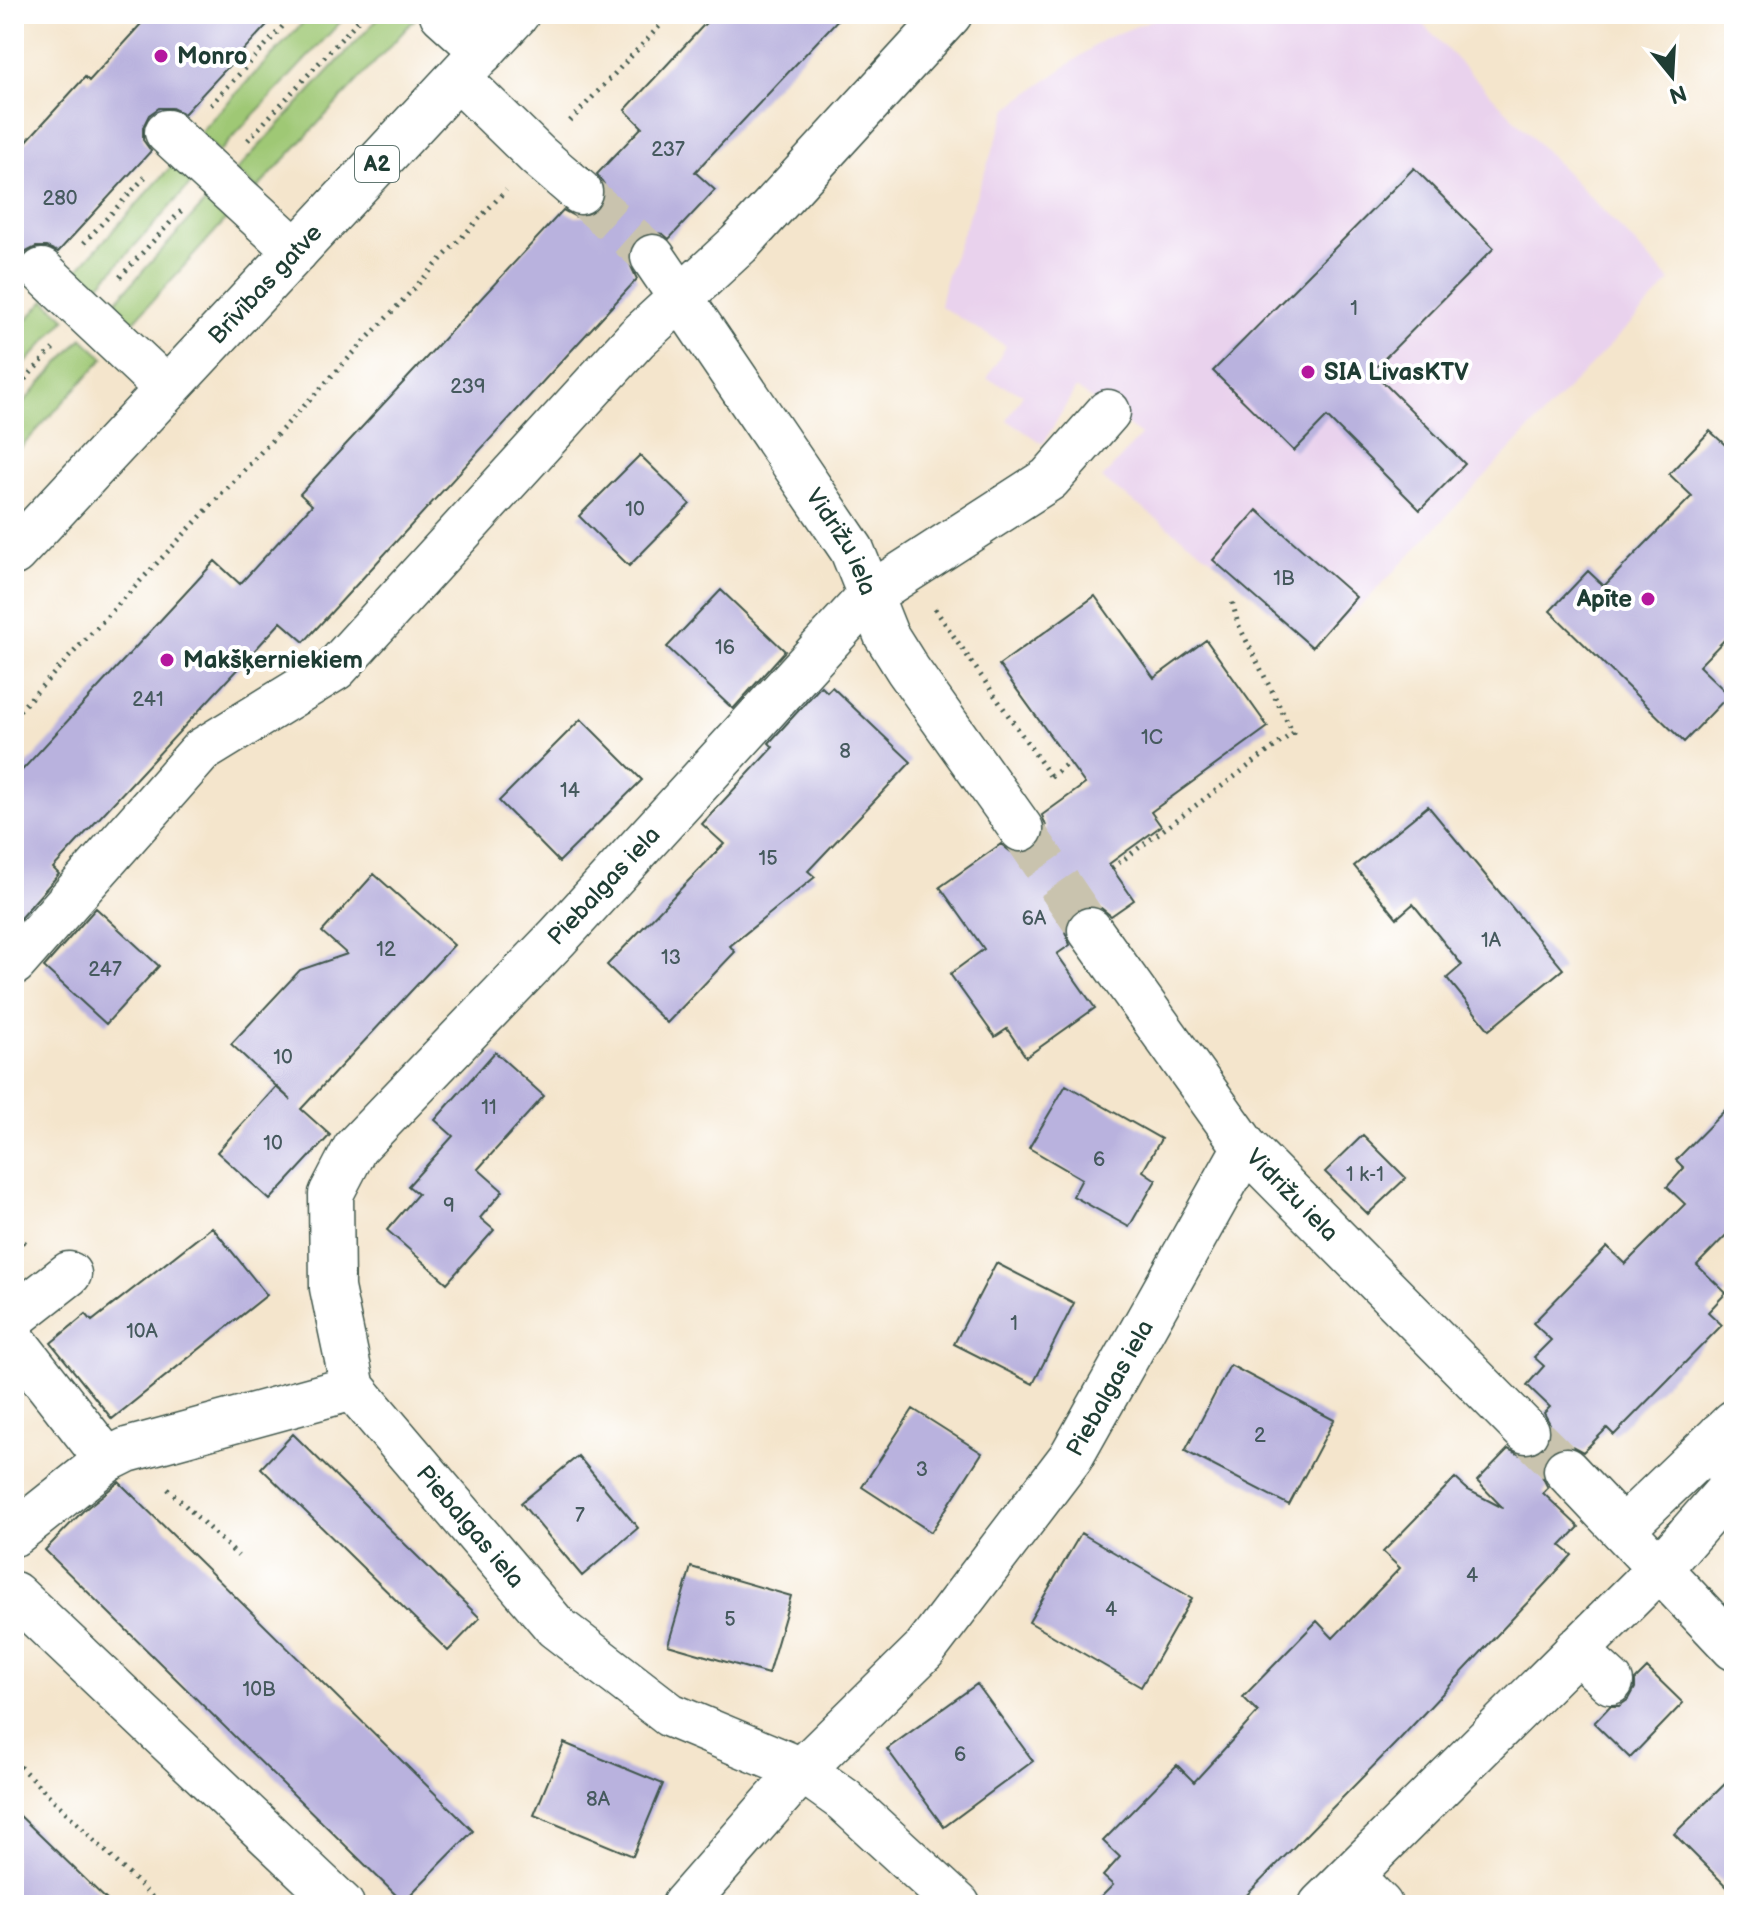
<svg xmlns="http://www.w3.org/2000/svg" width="1748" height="1919" viewBox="0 0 1748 1919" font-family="'Balsamiq Sans',sans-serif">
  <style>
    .built { fill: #e9d2ed }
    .green { fill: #9fc874; stroke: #5f8254; stroke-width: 2 }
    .building { fill: #b9b2de }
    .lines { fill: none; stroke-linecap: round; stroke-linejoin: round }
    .minor-tunnel { stroke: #c9c3ae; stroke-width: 44; stroke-dasharray: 44 22; stroke-linecap: butt }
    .minor-casing { stroke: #3f564b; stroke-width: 47 }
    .highway-casing { stroke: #3f564b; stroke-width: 47 }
    .path { stroke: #3f564b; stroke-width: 5; stroke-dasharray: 2 6; stroke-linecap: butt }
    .minor { stroke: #fff; stroke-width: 44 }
    .highway { stroke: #fff; stroke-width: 44 }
    .poi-dot { fill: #b5179e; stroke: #fff; stroke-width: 3 }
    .labels { text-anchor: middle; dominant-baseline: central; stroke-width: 8; stroke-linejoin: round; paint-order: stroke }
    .number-label { font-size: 20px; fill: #465a5e }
    .shield { fill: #fff; stroke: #627771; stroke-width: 2 }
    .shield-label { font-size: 22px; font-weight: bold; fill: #1f3d34 }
    .poi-label { font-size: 24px; font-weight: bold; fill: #1f3d34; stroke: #fff; text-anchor: start }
    .street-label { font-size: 24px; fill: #1f3d34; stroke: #fff }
  </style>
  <rect width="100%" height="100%" fill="#fff"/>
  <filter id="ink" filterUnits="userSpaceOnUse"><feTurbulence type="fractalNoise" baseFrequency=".0125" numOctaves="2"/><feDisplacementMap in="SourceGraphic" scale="16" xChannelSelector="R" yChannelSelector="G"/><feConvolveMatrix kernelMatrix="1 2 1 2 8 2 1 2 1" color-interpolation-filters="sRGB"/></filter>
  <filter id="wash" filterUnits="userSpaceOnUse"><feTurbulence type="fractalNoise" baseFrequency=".006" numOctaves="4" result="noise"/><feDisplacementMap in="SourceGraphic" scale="32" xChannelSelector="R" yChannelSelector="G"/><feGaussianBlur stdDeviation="1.8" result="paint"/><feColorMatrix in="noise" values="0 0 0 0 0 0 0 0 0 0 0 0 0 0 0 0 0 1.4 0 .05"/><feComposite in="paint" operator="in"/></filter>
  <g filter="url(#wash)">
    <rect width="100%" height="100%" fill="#f4e5cc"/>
    <!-- built -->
    <path class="built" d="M1167,14H1413L1671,281L1363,604L1312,647L1213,560L1102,479L1141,435L1076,388L1043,444L1007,420L1023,394L987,379L1006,346L940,306L945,281L1008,108L1104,39Z"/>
    <!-- green -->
    <path class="green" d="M311,14H348L219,152L199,133Z
      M382,14H414L417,17L257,189L236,171Z
      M176,161L195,179L92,293L73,275Z
      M210,197L230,215L127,329L107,311Z
      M45,300L66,319L14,376V334Z
      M82,338L104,358L14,455V413Z"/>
    <g id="blocks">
      <!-- building -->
      <path class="building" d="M150,14H277L184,114L172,108H159L149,115L143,127V140L151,151L58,252L47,247H36L24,253L19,263L14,258V155L85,77L89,81Z
        M714,14H843L695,172L715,190L669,239L663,234L650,232L638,237L631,245L628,260L637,279L304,642L281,622L53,868L59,874L14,925V779L215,561L240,584L312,505L300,494L563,210L576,217L588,216L598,209L605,196L604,184L597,174L642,127L625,110Z
        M1414,168L1494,248L1372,371L1465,464L1420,510L1327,417L1294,451L1213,371Z
        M1710,431L1734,453V630L1699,666L1729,695L1684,742L1550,611L1588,571L1604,586L1692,496L1669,474Z
        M640,455L690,504L629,566L579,516Z
        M1257,510L1356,597L1312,647L1213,560Z
        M721,590L785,651L733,709L667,647Z
        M1095,596L1154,678L1206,640L1268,727L1151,812L1161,826L1109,864L1134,900L1111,916L1101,908L1088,905L1076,909L1068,919L1065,932L1070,945L1057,954L1095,1008L1026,1057L1007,1029L995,1037L950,974L984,949L940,887L1001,844L1011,852L1024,854L1035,850L1044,839L1046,826L1042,815L1085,784L999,665Z
        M821,686L827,692L832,687L911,762L808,871L815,877L730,946L735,952L667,1023L607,965L724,844L702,824L773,747L769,743Z
        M581,719L642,780L559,862L499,801Z
        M1428,806L1563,969L1489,1030L1447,978L1462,965L1413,904L1397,918L1354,866Z
        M374,874L454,945L301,1109L330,1135L270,1200L217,1152L276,1087L291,1100L231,1044L300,970L347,954L322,932Z
        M96,908L159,966L106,1024L44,967Z
        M495,1052L544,1096L478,1169L503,1191L480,1218L494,1230L447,1283L387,1230L418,1194L408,1186L453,1136L435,1120Z
        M1066,1085L1161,1139L1143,1171L1156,1180L1129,1227L1073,1196L1082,1179L1029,1148Z
        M1734,1101V1227L1697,1265L1726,1293L1708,1312L1722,1325L1614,1435L1607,1428L1583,1452L1572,1446H1561L1548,1452L1542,1464V1476L1548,1488L1543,1493L1579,1527L1561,1546L1572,1555L1398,1741L1237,1905H1093L1113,1885L1103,1876L1120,1857L1103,1841L1177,1765L1194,1782L1258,1712L1243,1697L1317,1621L1333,1638L1400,1568L1383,1552L1455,1478L1468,1490L1503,1508L1477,1481L1508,1449L1520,1455H1533L1544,1448L1550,1437V1424L1544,1413L1550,1407L1527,1385L1544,1366L1534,1357L1551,1340L1533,1323L1607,1247L1625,1264L1685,1204L1667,1187L1684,1168L1676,1160Z
        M1363,1135L1406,1178L1368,1214L1325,1172Z
        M212,1227L267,1295L112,1419L51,1343L86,1314L92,1321Z
        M996,1263L1074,1303L1033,1384L954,1344Z
        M1230,1365L1334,1420L1289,1505L1185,1451Z
        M913,1409L982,1453L931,1532L862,1487Z
        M293,1434L480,1618L448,1651L261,1468Z
        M578,1456L638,1528L582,1576L521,1503Z
        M119,1482L473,1831L403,1902L45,1550L83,1511Z
        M1081,1533L1192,1598L1141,1687L1029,1622Z
        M691,1567L791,1596L768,1674L668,1645Z
        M1647,1668L1683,1703L1630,1758L1594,1723L1610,1706H1619L1629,1699L1635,1688V1680Z
        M977,1684L1033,1761L944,1827L887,1749Z
        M564,1743L663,1784L633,1856L534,1815Z
        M1734,1775V1894L1674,1834Z
        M14,1810L112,1905H14Z"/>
    </g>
  </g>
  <g filter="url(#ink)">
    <use href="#blocks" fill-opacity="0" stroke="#3f564b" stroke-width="2"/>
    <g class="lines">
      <!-- minor-tunnel -->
      <path class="minor-tunnel" d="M580,192L653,257
        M1021,829L1090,930
        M1526,1431L1566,1470"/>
      <!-- minor casing -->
      <g class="minor-casing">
        <g id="minor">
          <path d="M442,14L483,51"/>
          <path d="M458,78L538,156L580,192"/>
          <path d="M167,132L296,251"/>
          <path id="s1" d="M653,257L852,550L886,635L908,670L1021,829"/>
          <path d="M42,271L167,389"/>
          <path id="s2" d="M1108,412L1049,479L871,594L558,937L355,1148L331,1194L332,1288L353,1388L556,1627L670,1715L802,1770L924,1650L1071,1457L1245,1147"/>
          <path id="s3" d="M1090,930L1245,1147L1526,1431"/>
          <path d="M14,963L201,751L336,668L637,338L739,244L950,14"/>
          <path d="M14,1317L69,1274"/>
          <path d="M14,1341L107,1460"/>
          <path d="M1566,1470L1734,1648"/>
          <path d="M1623,1528L1734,1422"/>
          <path d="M14,1534L107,1460L127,1450L353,1388"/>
          <path d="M14,1594L342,1905"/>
          <path d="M1576,1650L1611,1682"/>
          <path d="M1351,1876L1380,1905"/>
          <path d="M684,1905L802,1770L844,1800L958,1905"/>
          <path d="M1321,1905L1659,1569L1731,1487L1721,1434"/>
        </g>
      </g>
      <!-- highway casing -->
      <g class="highway-casing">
        <g id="highway">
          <path id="s4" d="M14,553L517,14"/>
        </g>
      </g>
      <!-- path -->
      <path class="path" d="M211,105L294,14
        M570,121L671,14
        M248,140L364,14
        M84,243L145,177
        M120,277L181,211
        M14,391L53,349
        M935,609L1051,777
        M14,716L506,190
        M1051,777L1069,762
        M1112,868L1293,733L1238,624L1231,597
        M14,1229L28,1247
        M168,1489L238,1556
        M14,1761L160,1905"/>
      <!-- minor -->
      <use href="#minor" class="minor"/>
      <!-- highway -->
      <use href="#highway" class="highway"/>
    </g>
  </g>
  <!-- markers -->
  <g class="poi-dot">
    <circle cx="161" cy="56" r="8"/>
    <circle cx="1308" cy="372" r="8"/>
    <circle cx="1648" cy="599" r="8"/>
    <circle cx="167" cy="660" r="8"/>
  </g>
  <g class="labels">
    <!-- number labels -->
    <g class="number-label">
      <text x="668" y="150">237</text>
      <text x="60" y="199">280</text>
      <text x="1354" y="309">1</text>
      <text x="468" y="387">239</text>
      <text x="635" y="510">10</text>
      <text x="1284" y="579">1B</text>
      <text x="725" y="648">16</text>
      <text x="148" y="700">241</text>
      <text x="1152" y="738">1C</text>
      <text x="845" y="752">8</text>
      <text x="570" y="791">14</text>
      <text x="768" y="859">15</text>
      <text x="1034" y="919">6A</text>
      <text x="1491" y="941">1A</text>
      <text x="386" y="950">12</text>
      <text x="671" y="958">13</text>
      <text x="105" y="970">247</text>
      <text x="283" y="1058">10</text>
      <text x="489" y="1108">11</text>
      <text x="273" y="1144">10</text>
      <text x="1099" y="1160">6</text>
      <text x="1365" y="1175">1 k-1</text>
      <text x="449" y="1206">9</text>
      <text x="1014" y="1324">1</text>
      <text x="142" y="1332">10A</text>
      <text x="1260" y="1436">2</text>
      <text x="922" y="1470">3</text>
      <text x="580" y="1516">7</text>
      <text x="1472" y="1576">4</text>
      <text x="1111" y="1610">4</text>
      <text x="730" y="1620">5</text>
      <text x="259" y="1690">10B</text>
      <text x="960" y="1755">6</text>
      <text x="598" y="1800">8A</text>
    </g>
    <!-- shield labels -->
    <rect class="shield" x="355" y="146" width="44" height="36" rx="6"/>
    <g class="shield-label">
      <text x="377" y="164">A2</text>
    </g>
    <!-- poi labels -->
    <g class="poi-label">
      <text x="177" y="56">Monro</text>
      <text x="1324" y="372">SIA LivasKTV</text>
      <text x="1632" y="599" text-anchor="end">Apīte</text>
      <text x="183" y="660">Makšķerniekiem</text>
    </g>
    <!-- street labels -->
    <g class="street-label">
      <text stroke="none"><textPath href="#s4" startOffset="368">Brīvības gatve</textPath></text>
      <text stroke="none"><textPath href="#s1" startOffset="342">Vidrižu iela</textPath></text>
      <text transform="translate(604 886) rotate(-47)">Piebalgas iela</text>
      <text stroke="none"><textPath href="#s3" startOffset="334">Vidrižu iela</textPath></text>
      <text stroke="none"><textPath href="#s2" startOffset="2400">Piebalgas iela</textPath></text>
      <text stroke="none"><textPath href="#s2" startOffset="1488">Piebalgas iela</textPath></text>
    </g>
  </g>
  <!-- margin -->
  <rect width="1748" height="1919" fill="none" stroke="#fff" stroke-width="48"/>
  <!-- north arrow -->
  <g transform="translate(1672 76) rotate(162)" stroke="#ffffff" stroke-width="6" paint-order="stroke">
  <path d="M0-6L14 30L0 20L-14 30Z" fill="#1f3d34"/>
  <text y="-12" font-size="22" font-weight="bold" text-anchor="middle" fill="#1f3d34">N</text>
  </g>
</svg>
